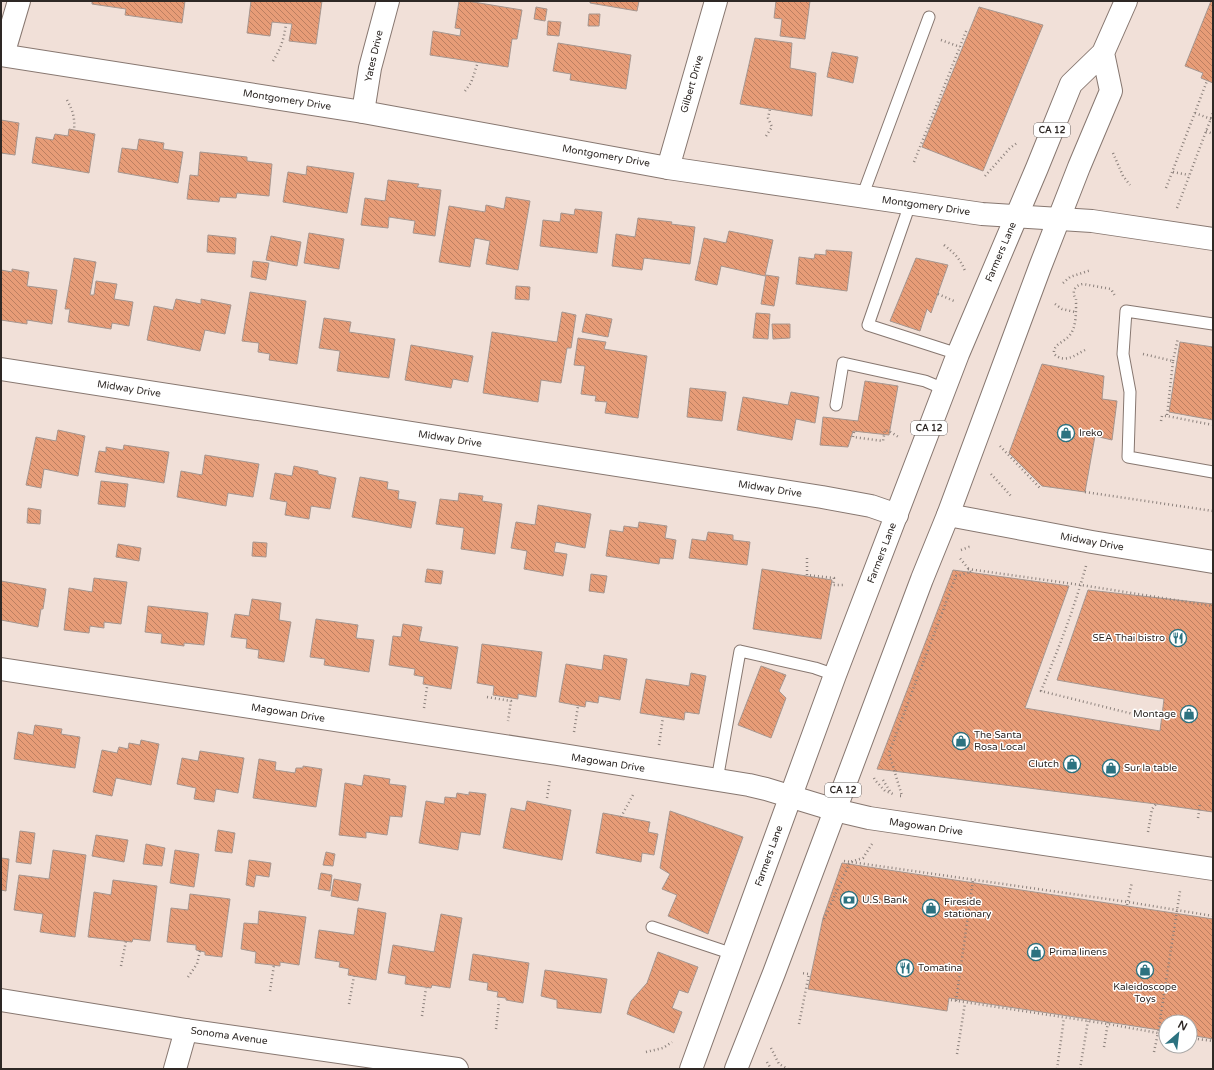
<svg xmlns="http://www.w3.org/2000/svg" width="1214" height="1070" viewBox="0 0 1214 1070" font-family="'Varela Round',sans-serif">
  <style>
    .building { fill: url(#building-back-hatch); stroke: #a6968f }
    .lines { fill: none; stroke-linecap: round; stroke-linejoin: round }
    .service-casing { stroke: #877770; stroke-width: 13 }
    .minor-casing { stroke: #877770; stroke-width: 24 }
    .tertiary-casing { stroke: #877770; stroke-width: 24 }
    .secondary-casing { stroke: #877770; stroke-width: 24 }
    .primary-casing { stroke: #877770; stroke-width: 24 }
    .path { stroke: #8c817c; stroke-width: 2.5; stroke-dasharray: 1 3; stroke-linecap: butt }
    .service { stroke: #fff; stroke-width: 11 }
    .minor { stroke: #fff; stroke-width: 22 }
    .tertiary { stroke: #fff; stroke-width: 22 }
    .secondary { stroke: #fff; stroke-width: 22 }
    .primary { stroke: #fff; stroke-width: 22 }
    .labels { text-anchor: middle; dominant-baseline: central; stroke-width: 3; stroke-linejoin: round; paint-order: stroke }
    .shield { fill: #fff; stroke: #6d6866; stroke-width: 1 }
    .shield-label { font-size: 9px; font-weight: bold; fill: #2e2825 }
    .street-label { font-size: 10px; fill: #2e2825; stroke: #fff }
    .poi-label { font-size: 10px; fill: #2e2825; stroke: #fff; text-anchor: start }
  </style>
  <defs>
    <pattern id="building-back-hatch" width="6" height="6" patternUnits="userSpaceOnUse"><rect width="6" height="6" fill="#e79c77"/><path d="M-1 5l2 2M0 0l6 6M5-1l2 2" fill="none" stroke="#bc7f61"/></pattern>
  </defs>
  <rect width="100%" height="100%" fill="#f1e0d8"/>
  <!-- building -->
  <path class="building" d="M92,1H185L182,23L125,15L126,9L92,4Z
    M251,1H322L316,44L289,41L292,24L272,22L270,36L247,33Z
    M459,1H467L522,10L517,39H512L508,67L430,55L433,31L460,36L461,29L455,28Z
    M590,1H639L637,11L590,3Z
    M776,1H810L805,39L780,36L782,19L774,18Z
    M1211,1H1213V83L1201,78L1203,73L1185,66Z
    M536,7L547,9L545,21L534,19Z
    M979,7L1043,25L983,171L922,147Z
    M589,14H600L599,26H588Z
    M548,21L561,22L559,36L547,35Z
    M755,38L792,43L790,68L816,73L812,116L740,104Z
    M558,43L631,55L626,89L570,80L571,74L553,71Z
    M832,52L858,57L853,83L827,77Z
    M1,120L19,123L15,155L1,153Z
    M69,129L95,134L89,173L32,163L36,137L53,140L55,134L68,136Z
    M139,139L164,143L163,149L183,152L178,183L118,172L122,148L137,150Z
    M200,152L247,157V161L272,164L269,196L237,193L236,198L220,197L219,202L187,199L190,175L198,176Z
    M307,166L354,173L347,213L283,202L288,172L306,175Z
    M388,180L419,184L417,187L441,190L435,236L413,233L415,221L389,217L388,228L361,225L365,198L385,201Z
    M506,197L530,201L518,270L486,264L490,241L475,238L470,267L439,262L449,206L485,212L486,205L504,209Z
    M575,209L602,212L597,253L540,246L543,220L560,222L561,213L574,215Z
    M638,218L672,222L671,224L695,227L690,264L644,258L642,270L612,266L616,234L635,237Z
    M729,231L773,240L765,276L721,266L717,285L695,280L704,238L726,243Z
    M309,233L344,239L339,269L304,263Z
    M208,235L236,238L235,254L207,252Z
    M271,236L301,242L297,266L266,260Z
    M826,250L852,252L847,291L796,284L799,257L814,259L815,254L826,255Z
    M74,258L96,262L90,295H94L96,281L117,284L114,299L133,302L129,326L112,323L111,329L68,322L70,309H65Z
    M916,258L948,265L931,313L927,309L920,331L890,321Z
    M253,261L269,263L266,280L251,277Z
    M12,269L29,272L27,286L57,290L52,324L27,320V324L1,320V270L12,272Z
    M766,275L779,277L774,306L761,304Z
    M516,286L530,287L529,300L515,299Z
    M250,292L306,301L297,364L269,360L270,354L258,352L259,343L242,341Z
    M176,299L201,304V299L231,305L225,334L205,330L200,351L147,340L154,306L173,310Z
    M562,312L576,315L571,348H567L561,383L541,380L538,402L483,393L492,332L557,342Z
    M756,313L770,314L768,339L753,338Z
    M586,314L612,319L608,337L582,332Z
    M324,318L351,322L349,332L395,339L389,378L337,371L340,351L319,348Z
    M772,324H790V338L773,339Z
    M578,338L606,342L604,349L647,356L638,418L605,413L607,402L595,401L596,396L581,394L585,366L574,365Z
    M1180,342L1213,347V420L1169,412Z
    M411,345L473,356L468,382L453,379L451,388L405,380Z
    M1042,364L1104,376L1102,399L1117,401L1112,440L1095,436L1085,492L1042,486L1009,453Z
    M865,381L898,386L889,435L853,431L848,447L820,445L823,417L858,421Z
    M690,388L726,392L722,421L687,417Z
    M791,392L819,397L815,423L796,419L792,440L737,430L743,397L788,405Z
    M58,430L85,436L78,476L44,469L41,488L26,485L36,437L56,441Z
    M124,445L169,452L164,483L95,472L99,451L106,452V447L123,450Z
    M205,455L259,464L253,497L228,493L226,506L177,497L181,471L202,475Z
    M294,466L318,471V474L336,478L330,509L311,506L309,519L285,515L287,502L270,499L275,473L292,476Z
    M360,477L388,482L387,489L399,491L398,499L416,502L411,528L352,517Z
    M101,481L128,484L125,507L98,504Z
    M459,493L483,496L482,501L502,504L495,554L461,549L464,528L436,524L440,499L458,501Z
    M538,505L591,514L585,548L556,542L554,552L567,554L563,576L524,569L527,551L511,548L516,522L535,525Z
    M28,508L41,510L40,524L27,523Z
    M639,522L667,526L665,538L676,540L673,559L660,558L659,564L606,556L610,530L623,532L624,526L638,528Z
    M708,532L733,535V540L750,542L747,565L689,558L692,539L706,541Z
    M253,542L267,543L266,557L252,556Z
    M118,544L141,548L139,561L116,557Z
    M427,569L443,571L441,584L425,582Z
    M762,569L832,580L821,639L753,629Z
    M953,570L1069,586L1025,708L1160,731L1164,699L1057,680L1088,590L1213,604V812L1156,804L877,769Z
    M591,574L607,576L604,593L589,591Z
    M94,578L127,582L121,624L104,622V628L90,626L89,633L64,630L69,588L92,592Z
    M1,581L46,589L43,609H41L38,627L1,620Z
    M252,599L281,603L279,620L291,622L284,662L258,658L259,650L246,648L247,639L231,637L235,614L249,616Z
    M148,606L208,613L204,645L184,643V646L161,643L162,634L145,632Z
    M316,619L358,625L356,638L374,640L369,672L324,665L325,659L310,657Z
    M403,624L422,627L419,641L458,647L451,689L423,684L424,677L414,675L415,669L389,665L393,636L401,637Z
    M482,644L542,652L536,697L518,694V699L493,695L494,686L477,683Z
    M604,655L627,659L620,700L599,696L598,703L586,701L585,707L559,702L566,664L602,670Z
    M761,666L786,675L779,691L786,698L771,738L738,725Z
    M691,673L706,676L699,714L685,712L684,720L640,713L646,679L689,686Z
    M35,725L62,729L61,734L80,737L75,768L14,759L18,732L33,735Z
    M141,740L159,744L151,785L116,778L112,796L93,792L102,750L117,753L119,747L128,749L129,743L140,745Z
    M200,751L244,758L238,793L216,789L214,802L194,799L196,788L177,784L182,758L198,761Z
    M259,759L276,762L275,770L295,773L296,768H303V766L322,769L316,807L253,798Z
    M364,775L390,779L389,784L406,786L402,817L390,816L387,835L366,832V838L339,835L345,783L362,786Z
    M469,792L486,794L480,835L461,832L458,850L419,843L426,801L444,804L445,797L456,798L457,793L469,795Z
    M527,801L571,810L562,860L503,848L511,808L525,811Z
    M670,811L743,837L708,934L668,916L677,895L662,889L670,874L660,868Z
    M603,813L650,822L648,832L658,834L654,855L642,853L641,862L596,853Z
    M218,830L235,833L232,853L215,851Z
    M20,831L35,833L31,864L16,862Z
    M96,835L128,840L124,862L92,856Z
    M146,844L165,848L162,866L143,864Z
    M53,850L86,855L75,937L40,932L43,914L14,910L19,875L49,879Z
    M175,850L199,854L194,887L170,883Z
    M326,852L335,854L333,866L323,865Z
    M1,858L9,859L6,891L1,890V894Z
    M249,860L271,863L269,877L256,875L254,887L246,885Z
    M842,863L1213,919V1039L1190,1035V1022H1166V1031L1108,1022L949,998L947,1011L808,989L823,918Z
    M321,873L332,875L330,891L318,889Z
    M334,879L361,884L358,901L331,896Z
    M113,880L157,886L150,941L133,939L132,942L88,937L94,892L111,895Z
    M190,894L230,899L222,957L205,955V952L196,950V945L167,942L171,908L188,910Z
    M358,908L386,913L376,980L348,975L349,969L339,967L340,962L315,958L319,930L354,935Z
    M259,911L306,917L299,965L280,962V966L255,963L256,952L241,949L244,923L258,924Z
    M441,914L462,918L450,988L432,985L431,988L405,984L406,976L388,973L393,945L434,952Z
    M658,952L698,967L688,993L679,990L672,1008L682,1012L674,1033L627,1014L631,1001L647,983Z
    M473,954L529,963L523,1003L506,1000V998L497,997L498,992L487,990L488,983L469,980Z
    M545,970L607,979L601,1013L557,1008V1000L541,996Z"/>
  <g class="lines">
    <!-- service casing -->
    <g class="service-casing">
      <path id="service" d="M862,197L929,17
        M910,204L868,325L958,354
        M1213,324L1126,311L1123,354L1130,392L1128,457L1213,472
        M836,405L843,363L925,381L944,389
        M717,780L740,651L815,668L835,675
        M652,927L733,954"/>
    </g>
    <!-- minor casing -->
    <g class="minor-casing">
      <path id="minor" d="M3,55L19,1
        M363,112L370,68L388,1
        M668,168L716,1
        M1,369L822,497L871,506L897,515
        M948,515L1092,542L1213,562
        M1,669L557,754L749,785L766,789L835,810L869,818L1213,869
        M175,1069L186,1030"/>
    </g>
    <!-- tertiary casing -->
    <g class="tertiary-casing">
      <path id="tertiary" d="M1,1000L186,1030L457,1069"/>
    </g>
    <!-- secondary casing -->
    <g class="secondary-casing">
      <path id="secondary" d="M1,55L363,112L668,168L982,214L1092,221L1213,239"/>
    </g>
    <!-- primary casing -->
    <g class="primary-casing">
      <path id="primary" d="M691,1069L835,675L958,354L1037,168L1071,84L1103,53L1126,1
        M736,1069L774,973L922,579L948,515L1040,267L1079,167L1111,91L1103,53"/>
    </g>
    <!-- path -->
    <path class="path" d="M941,40L960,47
      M273,61C281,48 284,39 286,24
      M465,91L471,83L478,62
      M67,100C73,111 75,118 74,130
      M1195,113L1211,119
      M1206,131L1213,134
      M766,136L772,127L768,118L770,109
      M1113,153L1123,176L1130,185
      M914,162L967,29
      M1173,172L1189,175
      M985,176L1010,148L1017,143
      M1166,188L1207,81
      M1177,208L1213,113
      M944,245C954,253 960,258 965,271
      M1063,283L1070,277L1091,270
      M938,294L954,301
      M1055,304L1062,309L1075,312
      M1085,350C1075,355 1065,364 1054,354C1053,344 1063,343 1069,336C1077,328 1076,309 1076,299C1071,292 1075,285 1083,284L1111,289L1115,296
      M1143,354L1173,361L1167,416L1213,425
      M1173,361L1178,338
      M1161,421L1162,416H1167
      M854,432L853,437L883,441L885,430L889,431L900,438
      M1000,446L1040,488
      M991,474L1011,496
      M1085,492L1213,511
      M961,550L969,547H972
      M807,558V575L834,578L833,585H843
      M1086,566C1074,609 1058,650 1041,691L1149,718
      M968,569L1081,585L1213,606
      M487,697L511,701L508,721
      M424,708L427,687
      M574,732L578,706
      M659,745L663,717
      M874,778L875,780L885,791L891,793
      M883,780L891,793L893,794
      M900,796H902L889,753L956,576L971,572L959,557
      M547,798L550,779
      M621,817L634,793
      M1198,818L1200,803
      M1148,832L1152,809L1156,804
      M844,861L1128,902L1213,916
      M1127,905L1132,882
      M824,919L850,862L863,858L872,844
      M121,966L126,941
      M188,977L197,964L200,951
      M270,991L274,965
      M951,1000L1108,1024L1158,1033L1180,891
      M956,1001L973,880
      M349,1004L354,976
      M422,1016L426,988
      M799,1024L809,974L801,973
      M496,1029L499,1001
      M1190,1038L1213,1041
      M1104,1047L1108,1022
      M771,1048L779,1064L788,1069
      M646,1052L663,1048L672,1042
      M1154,1052L1158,1033L1166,1034
      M957,1054L965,1003
      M767,1062L771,1069
      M1057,1069L1064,1018
      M1080,1069L1088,1021"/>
    <!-- service -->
    <use href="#service" class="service"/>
    <!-- minor -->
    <use href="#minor" class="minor"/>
    <!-- tertiary -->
    <use href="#tertiary" class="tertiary"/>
    <!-- secondary -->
    <use href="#secondary" class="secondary"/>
    <!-- primary -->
    <use href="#primary" class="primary"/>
  </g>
  <!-- icons -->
  <defs>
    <g id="shop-ring" transform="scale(0.9)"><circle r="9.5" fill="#fff" stroke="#2c7280" stroke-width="1.5"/><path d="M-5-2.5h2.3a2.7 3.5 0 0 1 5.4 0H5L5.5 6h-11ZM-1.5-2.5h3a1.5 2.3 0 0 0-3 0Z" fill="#2c7280"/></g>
    <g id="restaurant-ring" transform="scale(0.9)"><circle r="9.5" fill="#fff" stroke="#2c7280" stroke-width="1.5"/><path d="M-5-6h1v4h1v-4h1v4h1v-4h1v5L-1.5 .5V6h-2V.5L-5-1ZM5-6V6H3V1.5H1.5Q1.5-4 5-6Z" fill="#2c7280"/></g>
    <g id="bank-ring" transform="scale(0.9)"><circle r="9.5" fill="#fff" stroke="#2c7280" stroke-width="1.5"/><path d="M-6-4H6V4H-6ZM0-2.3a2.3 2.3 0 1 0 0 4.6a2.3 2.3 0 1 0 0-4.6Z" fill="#2c7280"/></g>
  </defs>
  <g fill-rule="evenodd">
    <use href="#shop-ring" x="1066" y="433"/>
    <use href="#restaurant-ring" x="1178" y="638"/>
    <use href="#shop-ring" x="1189" y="714"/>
    <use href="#shop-ring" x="961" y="741"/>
    <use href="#shop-ring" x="1072" y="764"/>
    <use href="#shop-ring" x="1111" y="768"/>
    <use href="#bank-ring" x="849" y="900"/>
    <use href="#shop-ring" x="931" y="908"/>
    <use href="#shop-ring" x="1036" y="952"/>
    <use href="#restaurant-ring" x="905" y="968"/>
    <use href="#shop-ring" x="1145" y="970"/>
  </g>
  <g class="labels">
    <!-- shield labels -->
    <g class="shield">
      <rect x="1034" y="123" width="36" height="14" rx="3"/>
      <rect x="911" y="421" width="36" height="14" rx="3"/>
      <rect x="825" y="783" width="36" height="14" rx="3"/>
    </g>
    <g class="shield-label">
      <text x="1052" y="130">CA 12</text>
      <text x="929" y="428">CA 12</text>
      <text x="843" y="790">CA 12</text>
    </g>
    <!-- street labels -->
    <g class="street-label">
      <text transform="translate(374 56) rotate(-77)">Yates Drive</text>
      <text transform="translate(692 84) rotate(-74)">Gilbert Drive</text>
      <text transform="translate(287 100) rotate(9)">Montgomery Drive</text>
      <text transform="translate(606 156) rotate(10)">Montgomery Drive</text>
      <text transform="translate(926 206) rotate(8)">Montgomery Drive</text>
      <text transform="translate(1001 252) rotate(-67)">Farmers Lane</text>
      <text transform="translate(129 389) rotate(9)">Midway Drive</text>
      <text transform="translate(450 439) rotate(9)">Midway Drive</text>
      <text transform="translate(770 489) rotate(9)">Midway Drive</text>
      <text transform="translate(1092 542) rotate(10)">Midway Drive</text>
      <text transform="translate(882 553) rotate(-69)">Farmers Lane</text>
      <text transform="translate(288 713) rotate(9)">Magowan Drive</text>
      <text transform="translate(608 763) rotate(9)">Magowan Drive</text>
      <text transform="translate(926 827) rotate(8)">Magowan Drive</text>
      <text transform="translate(769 856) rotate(-70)">Farmers Lane</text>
      <text transform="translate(229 1036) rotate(8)">Sonoma Avenue</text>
    </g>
    <!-- poi labels -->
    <g class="poi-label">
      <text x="1079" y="433">Ireko</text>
      <text x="1165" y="638" text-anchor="end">SEA Thai bistro</text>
      <text x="1176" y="714" text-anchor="end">Montage</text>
      <text x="974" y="735">The Santa<tspan x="974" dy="12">Rosa Local</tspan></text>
      <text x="1059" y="764" text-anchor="end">Clutch</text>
      <text x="1124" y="768">Sur la table</text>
      <text x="862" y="900">U.S. Bank</text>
      <text x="944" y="902">Fireside<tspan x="944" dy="12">stationary</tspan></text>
      <text x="1049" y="952">Prima linens</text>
      <text x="918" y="968">Tomatina</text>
      <text x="1145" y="987" text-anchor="middle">Kaleidoscope<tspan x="1145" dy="12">Toys</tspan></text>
    </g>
  </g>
  <!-- border -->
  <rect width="1214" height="1070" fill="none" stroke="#2e2825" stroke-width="4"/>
  <!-- north arrow -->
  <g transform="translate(1178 1034) rotate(28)"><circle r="19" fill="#ffffff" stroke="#aba9a8"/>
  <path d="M0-3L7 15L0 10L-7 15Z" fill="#2c7280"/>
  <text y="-6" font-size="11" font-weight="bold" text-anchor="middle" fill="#2e2825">N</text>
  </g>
</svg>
